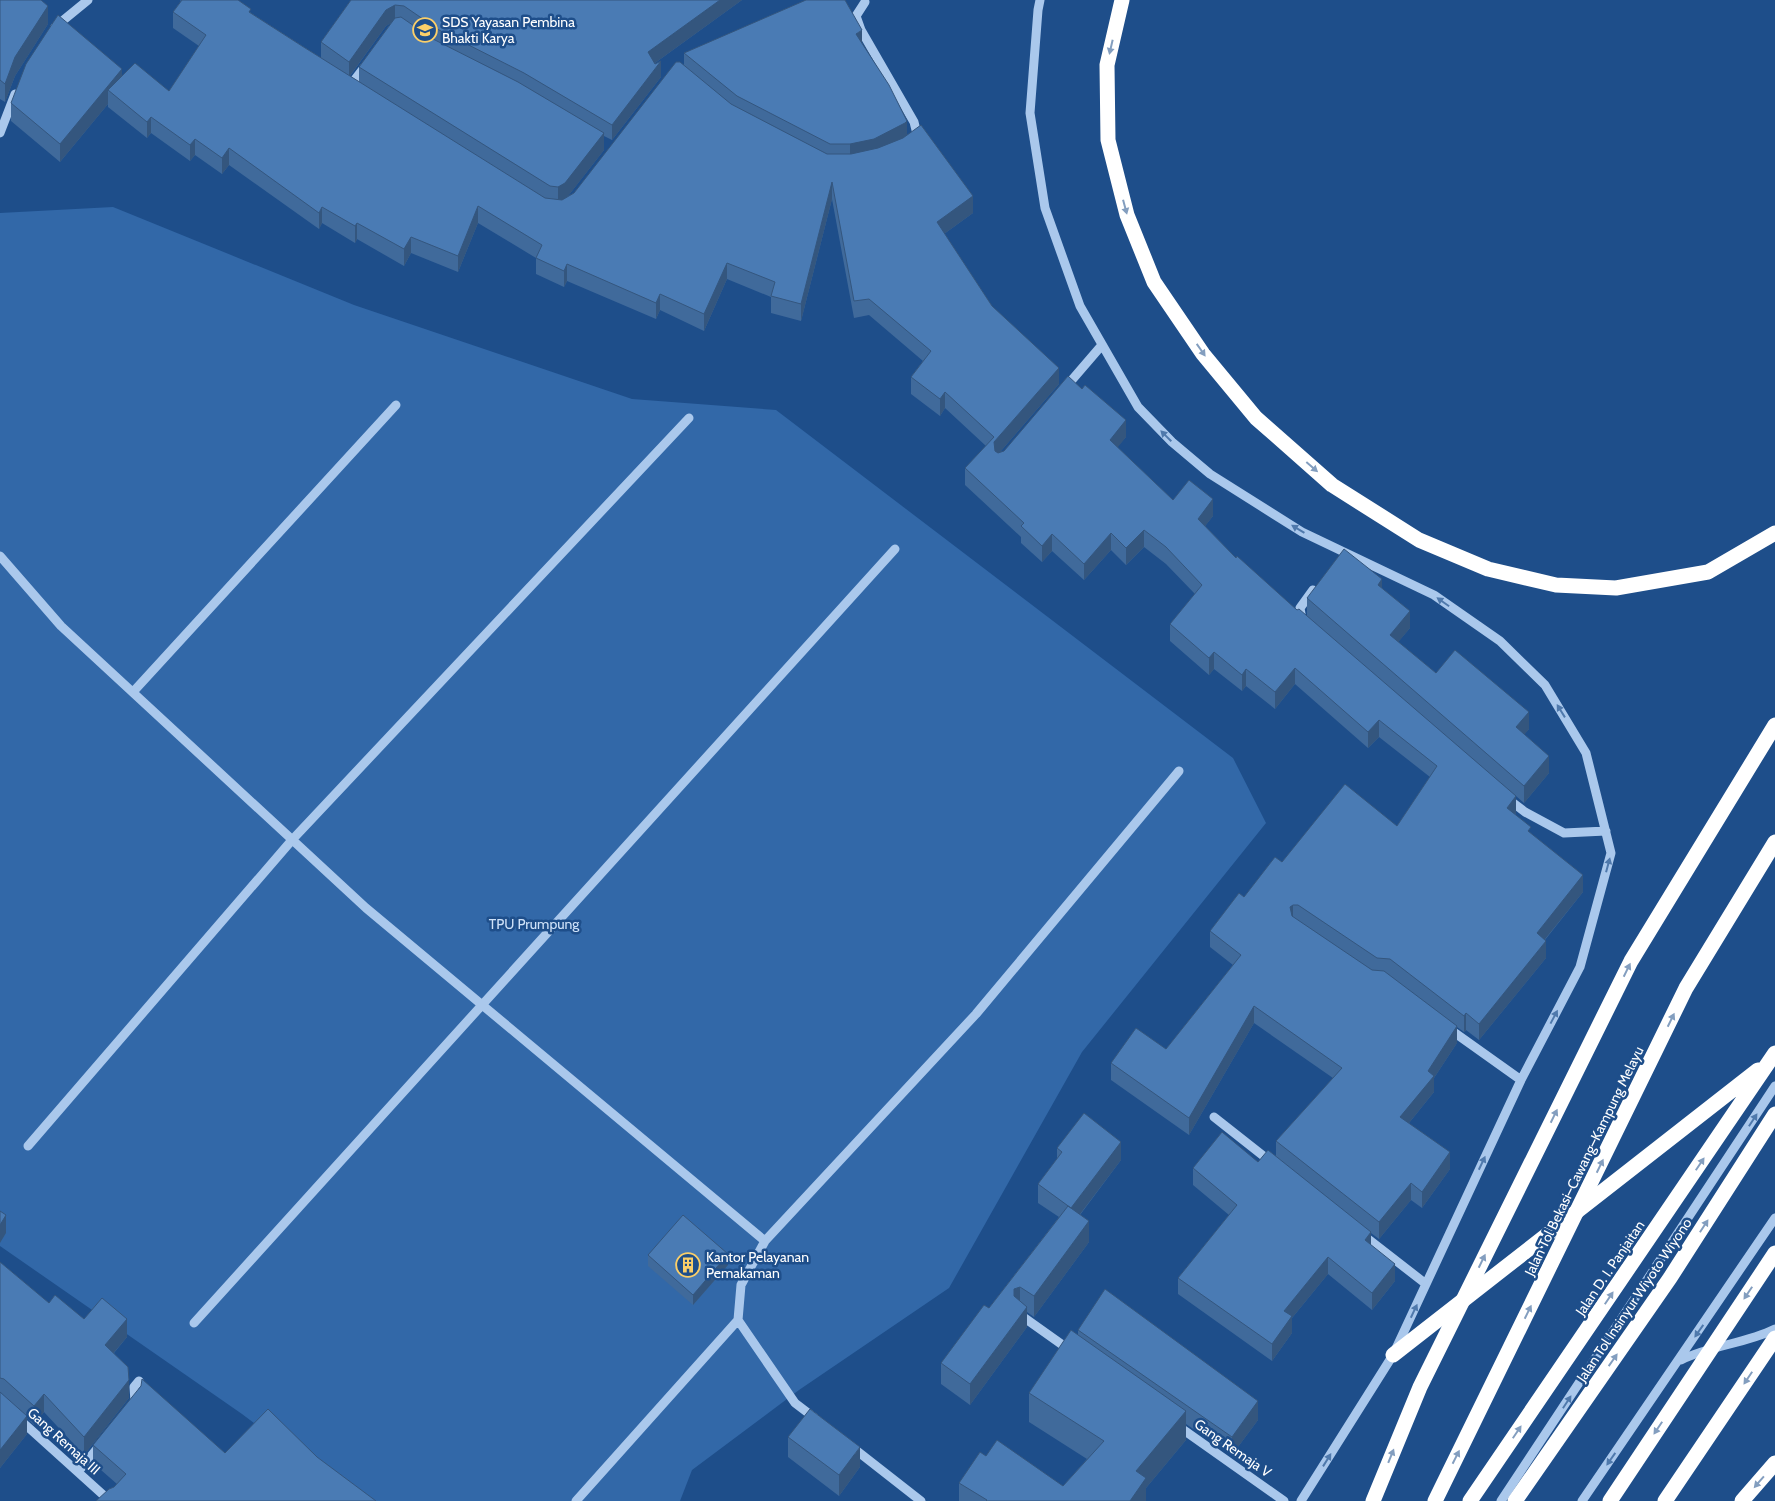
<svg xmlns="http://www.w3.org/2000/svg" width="1775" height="1501" viewBox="0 0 1775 1501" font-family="Cabin,sans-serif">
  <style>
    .green { fill: #3268a8 }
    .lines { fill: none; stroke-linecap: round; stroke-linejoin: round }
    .minor { stroke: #aac8ec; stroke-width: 9 }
    .highway { stroke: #fff; stroke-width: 15 }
    .highway-bridge { stroke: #fff; stroke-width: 15 }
    .wall { fill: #406a9b; fill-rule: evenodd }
    .shaded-wall { fill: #34567e }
    .building { fill: #4a7bb4; stroke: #34567e }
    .oneway { fill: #839ebf }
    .oneway2 { fill: #4f79ac }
    .labels { text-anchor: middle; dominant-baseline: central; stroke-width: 5; stroke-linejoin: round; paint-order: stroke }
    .poi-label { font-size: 14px; fill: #fff; stroke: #1e4e8a; text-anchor: start }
    .park-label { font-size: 14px; fill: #cfe2f9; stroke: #1e4e8a }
    .street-label { font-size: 14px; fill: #fff; stroke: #1e4e8a }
  </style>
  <rect width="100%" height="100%" fill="#1e4e8a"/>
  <!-- green -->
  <path class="green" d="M113,207L354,305L632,399L776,410L1233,758L1266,823L1082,1052L949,1288L799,1390L692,1470L680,1501H359L242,1414L0,1246V213Z"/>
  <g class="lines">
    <!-- minor -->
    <path class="minor" d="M1040,0L1038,10L1030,113L1045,208L1080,306L1138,407L1172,442L1210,474L1302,532L1434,595L1500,641L1545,685L1586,753L1611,853L1580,967L1521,1080L1393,1355L1301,1501
      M865,2L856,16L861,30L914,122L917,134L914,137
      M55,27L88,0
      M350,86L366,65
      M0,133L15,94
      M1065,388L1102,345
      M0,556L61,626L366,908L765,1241L741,1285L738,1320L795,1403L816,1419
      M1302,620L1300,608L1313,590
      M133,692L396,405
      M1508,799L1525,812L1564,833L1606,831
      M1448,1028L1521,1080
      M1214,1117L1271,1162
      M28,1146L292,840L689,418
      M1363,1235L1426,1284
      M765,1241L976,1014L1179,771
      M1019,1314L1071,1351
      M194,1323L895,549
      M1681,1360C1711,1345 1745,1344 1775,1329
      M135,1402L134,1387L139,1381
      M19,1419L110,1501
      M1178,1426L1284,1501
      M852,1447L921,1501
      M78,1472L100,1445
      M576,1501L738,1320
      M1501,1501L1775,1086
      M1582,1501L1775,1218"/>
    <!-- highway -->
    <path class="highway" d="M1122,0L1107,65L1108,140L1127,215L1154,282L1203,354L1256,418L1332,485L1419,540L1488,569L1556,585L1616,588L1708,572L1775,533
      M1393,1355L1758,1070
      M1470,1501L1775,1053
      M1515,1501L1670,1278L1775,1114
      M1665,1501L1775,1338
      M1742,1501L1775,1463"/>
    <!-- highway-bridge -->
    <path class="highway-bridge" d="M1373,1501L1420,1387L1631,961L1775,725
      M1435,1501L1686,988L1775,842
      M1610,1501L1775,1253"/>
  </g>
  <!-- wall -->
  <path class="wall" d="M0,0L48,24L15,76L5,102L0,99Z
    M180,0H238L251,13L321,58V42L351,0H742L655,63L661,77L612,140L604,136V150L568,196L574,193L684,65V53L862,43L907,135L973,213L944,234L992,306L1059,384L1000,452L1126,437L1117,447L1173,500L1213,516L1205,526L1236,558L1297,610L1307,616V598L1382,588L1410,628L1398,642L1436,673L1529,729L1524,734L1549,773L1524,803L1516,796V813L1515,814L1531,834L1583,892L1545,940L1546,958L1479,1040L1466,1030L1464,1032L1457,1027V1043L1434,1078V1092L1409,1123L1450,1169L1422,1208L1411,1200L1379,1239L1371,1233V1245L1395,1281L1372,1310L1328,1274L1292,1318V1333L1272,1361L1178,1294V1278L1229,1215L1193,1185V1168L1258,1162L1276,1157V1141L1333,1078L1254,1023L1189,1135L1111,1080V1063L1166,1049L1233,965L1210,947V931L1244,897L1282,862L1397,826L1430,777L1379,737L1368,748L1295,684L1275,709L1246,686L1242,691L1214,669L1209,675L1170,641V624L1195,594L1166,564L1144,547L1126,565L1111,550L1084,580L1052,551L1042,562L1021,543V537L965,485V468L986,446L945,408L940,416L911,394V377L923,361L869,315L854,318L832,199L801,321L771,313V297L727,279L704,331L660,310L656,319L567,281L564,287L536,274V258L478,223L458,272L411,253L404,266L357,239L355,243L322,223L319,229L229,165L222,174L195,155L190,161L151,133L147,138L108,107V104L60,162L11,121V103L122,76L169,91L199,46L173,28V12L181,1ZM391,23L359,67V82L350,76L386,26Z
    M1057,1148L1121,1160L1080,1215L1089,1242L1034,1317L1027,1312V1327L970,1405L941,1384V1363L989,1308L1059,1217L1038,1203V1184L1057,1159Z
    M648,1255L728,1265L693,1305L648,1266Z
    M0,1262L49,1303L127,1337L114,1353L129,1398L84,1455L44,1412L34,1425L27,1418V1434L0,1468Z
    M1078,1330L1258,1420L1232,1455L1186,1424V1440L1146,1488V1501H959V1483L986,1456L1063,1486L1087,1459L1029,1422V1393L1078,1335Z
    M788,1437L860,1467L839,1496L788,1457Z
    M93,1445L225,1453L317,1457L114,1487L117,1484L93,1463Z"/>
  <!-- shaded-wall -->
  <path class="shaded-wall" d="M720,0H742L648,68V52Z
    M395,5V21L386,26L349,77V62L386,10Z
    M48,6V24L15,76L5,102V84L15,57Z
    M862,30V44L856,34Z
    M661,61V77L612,140V125Z
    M122,69V87L108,90V104L60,162V144Z
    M151,117V133L147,138V122Z
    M907,121V136L874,153L850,158V144Z
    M604,133V150L565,200L558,204V187Z
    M195,139V155L190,161V145Z
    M229,148V165L222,174V158Z
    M832,182V199L801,321V304Z
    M973,196V213L937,239V222Z
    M478,206V223L458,272V256Z
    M322,207V223L319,229V213Z
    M357,223V239L355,243V226Z
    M411,237V253L404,266V249Z
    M727,263V279L704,331V314Z
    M567,264V281L564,287V271Z
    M660,294V310L656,319V303Z
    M1059,368V384L994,459V442Z
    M945,392V408L940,416V399Z
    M1126,420V437L1110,457V440Z
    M1213,499V516L1198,535V519Z
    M1144,530V547L1126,565V548Z
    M1111,533V550L1084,580V564Z
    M1052,534V551L1042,562V546Z
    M1382,579V596L1378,585Z
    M1410,611V628L1390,652V635Z
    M1214,652V669L1209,675V658Z
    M1295,668V684L1275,709V692Z
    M1246,669V686L1242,691V675Z
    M1529,712V729L1516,745V727Z
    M1379,720V737L1368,748V732Z
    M1549,756V773L1524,803V786Z
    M1516,796V813L1507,824V808Z
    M1583,875V892L1537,949V933Z
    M1293,905V921L1290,907Z
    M1546,941V958L1479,1040V1024Z
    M1254,1006V1023L1189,1135V1118Z
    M1466,1013V1030L1464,1032V1016Z
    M1457,1026V1043L1434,1078V1092L1400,1134V1117L1428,1071Z
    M1121,1142V1160L1071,1226V1208Z
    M1450,1152V1169L1422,1208V1192Z
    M1411,1183V1200L1379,1239V1222Z
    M6,1215V1233L0,1243V1225Z
    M1089,1221V1242L1034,1317V1296Z
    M1371,1232V1249L1365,1240Z
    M728,1254V1265L693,1305V1295Z
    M1328,1257V1274L1292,1318V1333L1272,1361V1344L1284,1311Z
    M1395,1264V1281L1372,1310V1293Z
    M1020,1287V1308L1014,1296V1289Z
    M1027,1307V1327L970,1405V1384Z
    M127,1319V1337L105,1363V1345Z
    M129,1380V1398L84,1455V1437Z
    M44,1394V1412L34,1425V1406Z
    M1258,1401V1420L1232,1455V1437Z
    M1186,1411V1440L1146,1488V1501H1130L1136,1471Z
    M27,1416V1434L0,1468V1450Z
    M860,1447V1467L839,1496V1475Z"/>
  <!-- building -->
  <path class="building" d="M0,0H41L48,6L15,57L5,84L0,80Z
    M182,0H238L251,9L249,12L302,46L545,198L562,200L574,193L676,62H680L731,104L827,154H851L878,148L903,138L921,125L973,196L937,222L992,306L1059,368L994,442L995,451L998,453L1004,451L1068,376L1082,389L1085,385L1126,420L1110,440L1173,500L1189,480L1213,499L1198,519L1236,558L1237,556L1297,610L1299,609L1516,796L1507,808L1531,827L1528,831L1583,875L1537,933L1546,941L1479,1024L1466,1013L1464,1016L1390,959L1377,958L1298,905H1293L1290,907L1292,916L1372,970L1384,971L1457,1026L1428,1071L1434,1076L1400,1117L1450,1152L1422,1192L1411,1183L1379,1222L1276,1141L1342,1068L1254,1006L1189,1118L1111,1063L1136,1028L1166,1049L1241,955L1210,931L1239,893L1244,897L1275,857L1282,862L1345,784L1397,826L1437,766L1379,720L1368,732L1295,668L1275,692L1246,669L1242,675L1214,652L1209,658L1170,624L1202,585L1166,547L1144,530L1126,548L1111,533L1084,564L1052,534L1042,546L1021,526L1024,523L965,468L994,437L945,392L940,399L911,377L931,351L869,299L854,301L832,182L801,304L771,296L775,282L727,263L704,314L660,294L656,303L567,264L564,271L536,258L542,245L478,206L458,256L411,237L404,249L357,223L355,226L322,207L319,213L229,148L222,158L195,139L190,145L151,117L147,122L108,90L135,63L169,91L206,35L173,12Z
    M351,0H720L648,52L655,64L661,61L612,125L524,73L439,30L404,6L395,5L386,10L349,62L321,42Z
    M806,0H845L862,30L856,34L889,85L907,121L905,123L874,139L850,144H830L737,96L684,53Z
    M58,15L122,69L60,144L11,103L26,64Z
    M401,17L433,39L518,82L604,133L565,183L558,187L550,186L359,67L395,18Z
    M1344,549L1382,579L1378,585L1410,611L1390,635L1436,673L1455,650L1529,712L1516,727L1549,756L1524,786L1307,598Z
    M1084,1113L1121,1142L1071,1208L1038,1184L1062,1152L1057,1148Z
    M1222,1132L1258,1162L1268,1150L1371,1232L1365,1240L1395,1264L1372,1293L1328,1257L1284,1311L1292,1316L1272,1344L1178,1278L1237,1205L1193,1168Z
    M1068,1206L1089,1221L1034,1296L1020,1287L1014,1289V1296L1027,1307L970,1384L941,1363L984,1305L989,1308Z
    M0,1211L6,1215L0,1225Z
    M683,1215L728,1254L693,1295L648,1255Z
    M0,1262L49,1303L55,1295L84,1319L102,1298L127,1319L105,1345L128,1367L129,1380L84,1437L44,1394L34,1406L4,1379L0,1378Z
    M1105,1289L1258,1401L1232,1437L1078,1330Z
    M1071,1330L1186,1411L1136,1471L1146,1478L1130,1501H986L987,1500L959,1483L980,1452L986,1456L997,1440L1063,1486L1104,1441L1029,1393Z
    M142,1379L225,1453L268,1409L317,1457L376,1501H96L109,1489L114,1487L126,1474L93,1445L141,1386Z
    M0,1392L27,1416L0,1450Z
    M810,1409L860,1447L839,1475L788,1437Z"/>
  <!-- one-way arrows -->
  <defs><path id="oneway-solid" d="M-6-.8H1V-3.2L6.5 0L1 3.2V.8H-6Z" transform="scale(1.25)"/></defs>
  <g class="oneway">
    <use href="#oneway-solid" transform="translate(1111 47) rotate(103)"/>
    <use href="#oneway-solid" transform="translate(1125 207) rotate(75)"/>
    <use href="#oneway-solid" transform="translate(1201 350) rotate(55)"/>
    <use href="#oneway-solid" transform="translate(1312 467) rotate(41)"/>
    <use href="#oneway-solid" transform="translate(1627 970) rotate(-64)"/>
    <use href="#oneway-solid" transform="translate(1671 1020) rotate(-64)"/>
    <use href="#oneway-solid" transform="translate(1554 1116) rotate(-64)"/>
    <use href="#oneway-solid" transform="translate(1700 1164) rotate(-56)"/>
    <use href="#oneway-solid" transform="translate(1600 1166) rotate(-64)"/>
    <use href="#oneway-solid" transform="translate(1704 1226) rotate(-57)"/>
    <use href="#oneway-solid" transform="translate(1482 1261) rotate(-64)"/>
    <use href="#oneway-solid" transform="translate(1748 1293) rotate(124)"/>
    <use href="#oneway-solid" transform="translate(1609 1298) rotate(-56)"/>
    <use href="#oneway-solid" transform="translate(1528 1312) rotate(-64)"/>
    <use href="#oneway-solid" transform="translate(1613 1360) rotate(-55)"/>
    <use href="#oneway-solid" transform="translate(1748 1378) rotate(124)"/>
    <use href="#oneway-solid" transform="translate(1658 1428) rotate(124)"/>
    <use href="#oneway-solid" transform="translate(1517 1432) rotate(-56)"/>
    <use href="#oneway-solid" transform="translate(1391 1456) rotate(-68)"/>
    <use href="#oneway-solid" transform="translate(1456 1457) rotate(-63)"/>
    <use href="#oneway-solid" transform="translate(1759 1482) rotate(131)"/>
  </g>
  <g class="oneway2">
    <use href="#oneway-solid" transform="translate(1166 436) rotate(-135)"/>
    <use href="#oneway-solid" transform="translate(1298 529) rotate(-149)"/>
    <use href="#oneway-solid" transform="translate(1443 602) rotate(-145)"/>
    <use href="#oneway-solid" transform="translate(1561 711) rotate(-122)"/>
    <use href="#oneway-solid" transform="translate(1608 865) rotate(-75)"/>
    <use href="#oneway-solid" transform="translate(1554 1017) rotate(-62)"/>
    <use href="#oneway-solid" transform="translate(1753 1120) rotate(-57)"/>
    <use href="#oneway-solid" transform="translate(1482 1163) rotate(-65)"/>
    <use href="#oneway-solid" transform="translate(1414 1311) rotate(-65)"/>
    <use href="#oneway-solid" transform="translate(1699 1331) rotate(125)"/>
    <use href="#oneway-solid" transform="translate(1567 1402) rotate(-57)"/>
    <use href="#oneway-solid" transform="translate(1611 1459) rotate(125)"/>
    <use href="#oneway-solid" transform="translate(1327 1460) rotate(-58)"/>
  </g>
  <!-- icons -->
  <defs>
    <g id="school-ring" transform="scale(1.25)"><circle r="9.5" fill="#1e4e8a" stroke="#fbcf69" stroke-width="1.5"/><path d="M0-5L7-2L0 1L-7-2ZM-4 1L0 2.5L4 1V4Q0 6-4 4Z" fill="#fbcf69"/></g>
    <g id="building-ring" transform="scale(1.25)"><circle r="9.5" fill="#1e4e8a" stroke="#fbcf69" stroke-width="1.5"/><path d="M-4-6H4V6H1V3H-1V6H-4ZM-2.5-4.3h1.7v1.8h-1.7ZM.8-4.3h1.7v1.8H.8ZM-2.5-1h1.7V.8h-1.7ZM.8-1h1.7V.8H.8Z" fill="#fbcf69"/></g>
  </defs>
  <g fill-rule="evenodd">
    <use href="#school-ring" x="425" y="30"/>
    <use href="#building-ring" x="688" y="1265"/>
  </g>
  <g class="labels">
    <!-- poi labels -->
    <g class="poi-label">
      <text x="442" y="22">SDS Yayasan Pembina<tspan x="442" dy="16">Bhakti Karya</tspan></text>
      <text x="706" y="1257">Kantor Pelayanan<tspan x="706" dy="16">Pemakaman</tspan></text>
    </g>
    <!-- park labels -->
    <g class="park-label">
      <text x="534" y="924">TPU Prumpung</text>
    </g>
    <!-- street labels -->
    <g class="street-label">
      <text transform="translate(1584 1161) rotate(-64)">Jalan Tol Bekasi–Cawang–Kampung Melayu</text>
      <text transform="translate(1610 1268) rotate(-56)">Jalan D. I. Panjaitan</text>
      <text transform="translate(1634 1300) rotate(-56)">Jalan Tol Insinyur Wiyoto Wiyono</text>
      <text transform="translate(64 1441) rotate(42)">Gang Remaja III</text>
      <text transform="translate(1233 1448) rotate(35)">Gang Remaja V</text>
    </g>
  </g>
</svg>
